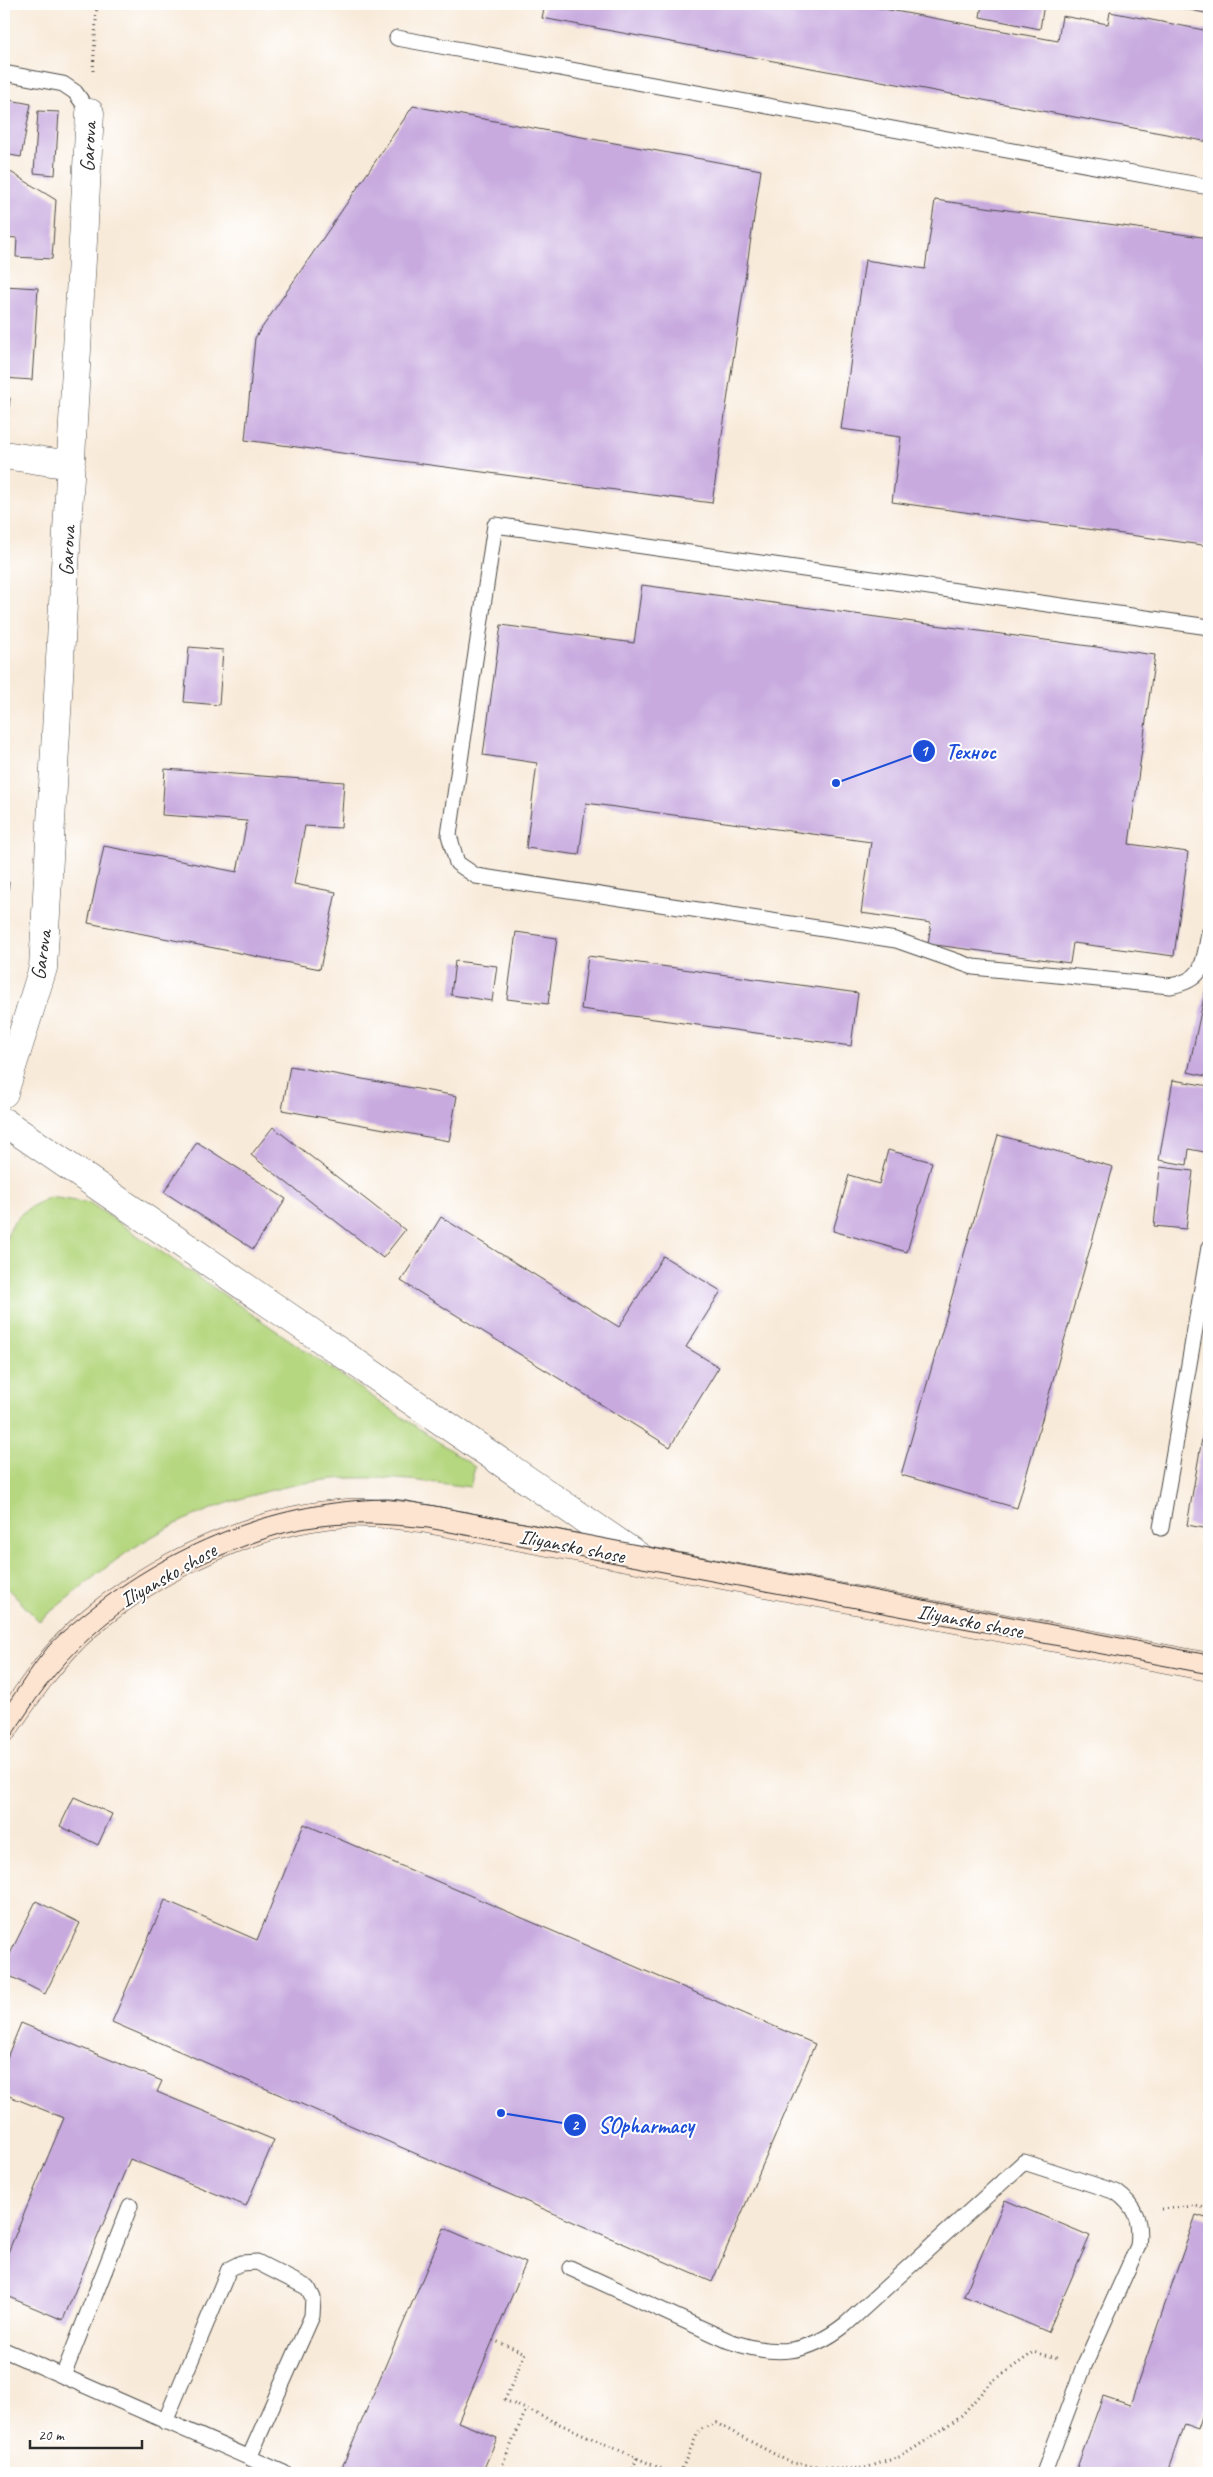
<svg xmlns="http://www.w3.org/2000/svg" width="1213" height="2477" viewBox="0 0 1213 2477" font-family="Caveat,sans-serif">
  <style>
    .green { fill: #b5d77f; stroke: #708155 }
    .building { fill: #c8aadf }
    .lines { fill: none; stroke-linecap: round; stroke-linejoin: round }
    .lane-casing { stroke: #4a4845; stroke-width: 17 }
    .street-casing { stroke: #4a4845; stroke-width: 29 }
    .secondary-casing { stroke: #4a4845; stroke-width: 29 }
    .path { stroke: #4a4845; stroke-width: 3; stroke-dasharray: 1 4; stroke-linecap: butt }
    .lane { stroke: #fff; stroke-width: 15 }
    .street { stroke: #fff; stroke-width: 28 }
    .secondary { stroke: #fde4d0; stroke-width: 28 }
    .tram { stroke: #2b2b2b; stroke-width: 1 }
    .labels { text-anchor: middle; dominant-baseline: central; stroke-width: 4; stroke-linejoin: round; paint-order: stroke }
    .street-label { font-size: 21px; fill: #2b2b2b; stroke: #fff }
    .leader { fill: none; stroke: #1d4ed8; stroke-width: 2 }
    .callout-dot { fill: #1d4ed8; stroke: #fff; stroke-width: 2 }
    .mark-label { font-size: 15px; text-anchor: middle; font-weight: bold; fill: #fff }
    .callout-label { font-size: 22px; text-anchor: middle; font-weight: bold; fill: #1d4ed8; stroke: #fff; stroke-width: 4; stroke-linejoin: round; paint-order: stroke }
  </style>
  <rect width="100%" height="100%" fill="#fff"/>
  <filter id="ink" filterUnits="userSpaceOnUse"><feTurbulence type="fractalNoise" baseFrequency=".02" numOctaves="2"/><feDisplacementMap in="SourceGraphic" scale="10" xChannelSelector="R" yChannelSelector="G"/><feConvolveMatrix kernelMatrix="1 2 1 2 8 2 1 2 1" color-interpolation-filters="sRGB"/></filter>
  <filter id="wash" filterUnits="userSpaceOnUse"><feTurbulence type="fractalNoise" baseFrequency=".0096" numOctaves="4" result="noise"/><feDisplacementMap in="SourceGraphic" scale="20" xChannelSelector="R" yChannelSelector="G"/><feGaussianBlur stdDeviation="1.12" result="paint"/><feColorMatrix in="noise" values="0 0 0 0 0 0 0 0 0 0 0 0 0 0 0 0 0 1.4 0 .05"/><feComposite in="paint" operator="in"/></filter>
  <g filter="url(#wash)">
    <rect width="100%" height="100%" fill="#f8ead9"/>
    <!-- green -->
    <path class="green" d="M50,1197L90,1203L475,1467L470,1487C431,1482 392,1477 353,1478C296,1479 215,1503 164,1530C119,1553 79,1590 39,1621L4,1585V1256C7,1220 19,1212 50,1197Z"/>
    <g id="blocks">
      <!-- building -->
      <path class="building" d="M545,4H857L1058,41L1062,16L1108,24L1110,12L1209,31V142L542,18Z
        M982,4H1044L1040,29L980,17Z
        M1167,4H1209V14L1167,5Z
        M4,99L31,104L21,157L4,154Z
        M413,106L761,170L712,503L245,440L255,338Z
        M38,111L59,112L55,175L34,173Z
        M4,168L56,200L52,259L16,257L17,238L4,237Z
        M935,200L1209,238V546L892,502L901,437L841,429L865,260L925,269Z
        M4,286L38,288L32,380L4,378Z
        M4,397L10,398L7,431L4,430Z
        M642,585L1155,655L1129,844L1188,852L1174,956L1073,943L1070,963L928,944L931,923L861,913L871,842L586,803L579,855L526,848L537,763L483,755L501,625L634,643Z
        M189,647L223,650L219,705L184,702Z
        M165,769L344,782L341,828L305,826L294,884L336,892L320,969L88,923L104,846L237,872L247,821L162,815Z
        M4,881L9,882L5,918H4Z
        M516,932L557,938L548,1004L507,999Z
        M588,956L858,993L851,1046L581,1009Z
        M455,961L497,966L492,1001L451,995Z
        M1208,979H1209V1077L1188,1072Z
        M290,1066L457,1096L449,1141L282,1110Z
        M1173,1080L1209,1086V1153L1189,1149L1187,1165L1159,1160Z
        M273,1127L405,1230L383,1258L251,1155Z
        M998,1135L1113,1167L1017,1508L901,1475Z
        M197,1142L286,1199L253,1249L164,1192Z
        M888,1150L932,1162L907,1252L833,1231L849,1175L879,1184Z
        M1160,1167L1193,1171L1186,1229L1154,1226Z
        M441,1217L619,1327L663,1256L721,1291L686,1347L719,1367L670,1447L401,1281Z
        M1208,1404H1209V1529L1187,1525Z
        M74,1797L112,1814L98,1845L60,1826Z
        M304,1824L815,2044L712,2282L112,2022L165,1900L257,1940Z
        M36,1901L80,1923L45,1994L4,1973V1966Z
        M21,2023L162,2081L157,2092L274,2140L246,2206L130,2159L63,2320L4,2295V2262L64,2118L4,2094V2065Z
        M1005,2200L1090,2236L1048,2332L964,2296Z
        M1196,2215L1209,2219V2394L1198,2429L1184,2424L1167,2473H1075L1103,2396L1130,2405Z
        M444,2228L526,2263L458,2422L497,2438L482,2473H343L340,2472Z"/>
    </g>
  </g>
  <g filter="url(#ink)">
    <use href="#blocks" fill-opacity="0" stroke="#4a4845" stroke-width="1"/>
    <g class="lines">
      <!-- lane casing -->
      <g class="lane-casing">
        <path id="lane" d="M397,38L1209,187
          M4,73L63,84L75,92L90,113
          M1209,627L495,525L449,835L457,863L476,876L896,940L973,967L1170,986C1205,980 1203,964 1209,933
          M1161,1528L1209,1247
          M570,2268L729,2341C775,2357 807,2355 846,2324L1024,2162L1116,2192C1136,2206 1141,2222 1138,2246L1084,2366L1044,2473
          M4,2350L284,2473
          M63,2376L130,2206
          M165,2422L229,2269L241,2263L257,2262L308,2288L313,2298L312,2316L249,2458"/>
      </g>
      <!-- street casing -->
      <g class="street-casing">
        <path id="street" d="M4,455L71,465
          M4,1093L43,968L90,113
          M4,1122L644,1560"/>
      </g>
      <!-- secondary casing -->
      <g class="secondary-casing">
        <path id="secondary" d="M4,1728C29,1691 54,1654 87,1625C156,1566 257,1518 348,1513C374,1512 401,1515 427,1519L1209,1667"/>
      </g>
      <!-- path -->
      <path class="path" d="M93,71L97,4
        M1162,2209L1196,2206L1209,2209
        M493,2340L525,2353L505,2400L671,2473
        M499,2473L526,2410
        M631,2473L637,2458
        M680,2473L699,2430L716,2423L791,2463L842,2469L865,2468L902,2456L936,2434L962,2415L989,2384L1034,2352L1057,2358"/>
      <!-- lane -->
      <use href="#lane" class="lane"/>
      <!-- street -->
      <use href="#street" class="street"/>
      <!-- secondary -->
      <use href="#secondary" class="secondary"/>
      <!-- tram -->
      <path class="tram" d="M4,1709C19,1688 32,1666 48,1647C62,1631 80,1617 97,1604C179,1541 281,1501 385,1499C400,1499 416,1503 430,1505L1209,1655
        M4,1749C10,1737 18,1726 26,1714C78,1634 146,1585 234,1550C257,1541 282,1532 307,1528C347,1521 387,1524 428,1528L1209,1674"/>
    </g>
  </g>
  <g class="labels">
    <!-- street labels -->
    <g class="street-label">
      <text transform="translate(88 147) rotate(-87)">Garova</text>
      <text transform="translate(67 551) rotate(-87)">Garova</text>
      <text transform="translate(41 955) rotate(-82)">Garova</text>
      <text transform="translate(572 1546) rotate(11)">Iliyansko shose</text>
      <text transform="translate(168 1575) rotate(-30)">Iliyansko shose</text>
      <text transform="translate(970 1621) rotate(11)">Iliyansko shose</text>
    </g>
  </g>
  <!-- callouts -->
  <path class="leader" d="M836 783L924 751M501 2113L575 2125"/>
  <g class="callout-dot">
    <circle cx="836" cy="783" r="5"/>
    <circle cx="501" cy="2113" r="5"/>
    <circle cx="924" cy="751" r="12"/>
    <circle cx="575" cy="2125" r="12"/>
  </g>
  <g class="mark-label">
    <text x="924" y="756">1</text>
    <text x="575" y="2130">2</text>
  </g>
  <g class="callout-label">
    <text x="971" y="759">Технос</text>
    <text x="646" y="2133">SOpharmacy</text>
  </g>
  <!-- margin -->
  <rect width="1213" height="2477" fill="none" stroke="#fff" stroke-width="20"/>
  <!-- scale -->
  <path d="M30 2440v8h112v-8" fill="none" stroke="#2b2b2b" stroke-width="2.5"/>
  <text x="38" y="2440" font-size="15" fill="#2b2b2b" stroke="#ffffff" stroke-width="4" paint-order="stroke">20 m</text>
</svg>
